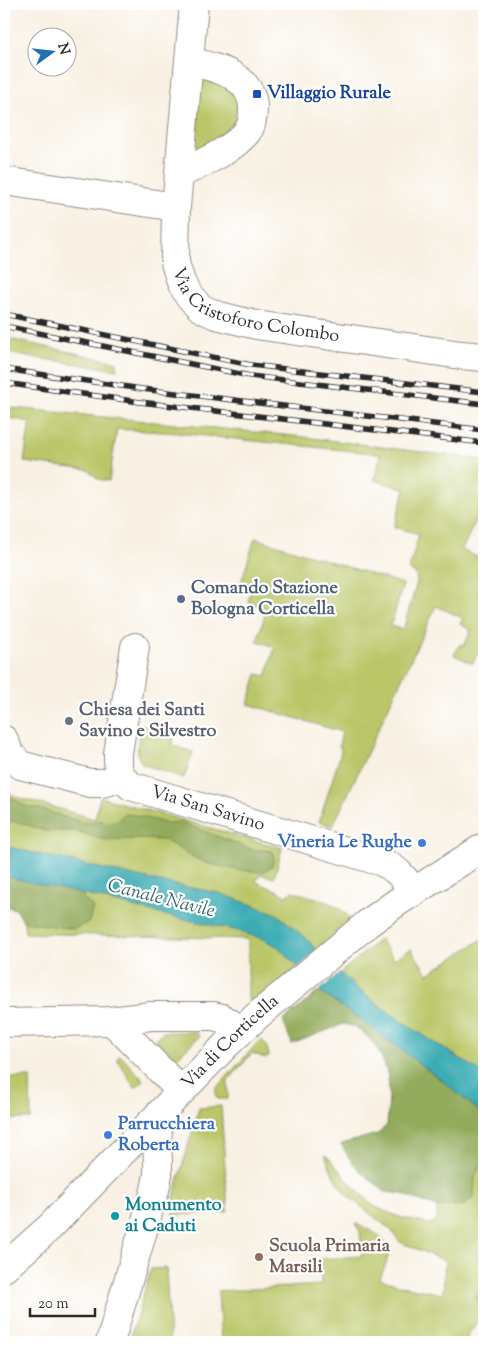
<svg xmlns="http://www.w3.org/2000/svg" width="488" height="1346" viewBox="0 0 488 1346" font-family="'Sorts Mill Goudy',serif">
  <style>
    .green { fill: #bac668; stroke: #72784a }
    .forest { fill: #93ab5c; stroke: #5f6b44 }
    .water { fill: #3bacb4; stroke: #336c70 }
    .lines { fill: none; stroke-linecap: round; stroke-linejoin: round }
    .minor-casing { stroke: #928e86; stroke-width: 30 }
    .minor { stroke: #fff; stroke-width: 28 }
    .rail-casing { stroke: #2b2b2b; stroke-width: 5.5 }
    .rail { stroke: #fff; stroke-width: 4; stroke-dasharray: 11; stroke-linecap: butt }
    .transit-dot { fill: #1a4fb4; stroke: #fff; stroke-width: 2 }
    .service-dot { fill: #5c6f8a; stroke: #fff; stroke-width: 2 }
    .worship-dot { fill: #6b7280; stroke: #fff; stroke-width: 2 }
    .shop-dot { fill: #3f7fe0; stroke: #fff; stroke-width: 2 }
    .culture-dot { fill: #0f9aa8; stroke: #fff; stroke-width: 2 }
    .education-dot { fill: #8d6e63; stroke: #fff; stroke-width: 2 }
    .labels { text-anchor: middle; dominant-baseline: central; stroke-width: 4.5; stroke-linejoin: round; paint-order: stroke }
    .transit-label { font-size: 18px; font-weight: bold; fill: #164399; stroke: #fff; text-anchor: start }
    .street-label { font-size: 18px; fill: #2b2b2b; stroke: #fff }
    .service-label { font-size: 18px; font-weight: bold; fill: #4e5e75; stroke: #fff; text-anchor: start }
    .worship-label { font-size: 18px; font-weight: bold; fill: #5b616d; stroke: #fff; text-anchor: start }
    .shop-label { font-size: 18px; font-weight: bold; fill: #366cbe; stroke: #fff; text-anchor: end }
    .culture-label { font-size: 18px; font-weight: bold; fill: #0d838f; stroke: #fff; text-anchor: start }
    .education-label { font-size: 18px; font-weight: bold; fill: #785e54; stroke: #fff; text-anchor: start }
    .water-label { font-size: 19px; font-style: italic; fill: #326569; stroke: #fff }
  </style>
  <rect width="100%" height="100%" fill="#fff"/>
  <filter id="ink" filterUnits="userSpaceOnUse"><feTurbulence type="fractalNoise" baseFrequency=".02" numOctaves="2"/><feDisplacementMap in="SourceGraphic" scale="10" xChannelSelector="R" yChannelSelector="G"/><feConvolveMatrix kernelMatrix="1 2 1 2 8 2 1 2 1" color-interpolation-filters="sRGB"/></filter>
  <filter id="wash" filterUnits="userSpaceOnUse"><feTurbulence type="fractalNoise" baseFrequency=".0096" numOctaves="4" result="noise"/><feDisplacementMap in="SourceGraphic" scale="20" xChannelSelector="R" yChannelSelector="G"/><feGaussianBlur stdDeviation="1.12" result="paint"/><feColorMatrix in="noise" values="0 0 0 0 0 0 0 0 0 0 0 0 0 0 0 0 0 1.4 0 .05"/><feComposite in="paint" operator="in"/></filter>
  <g filter="url(#wash)">
    <rect width="100%" height="100%" fill="#f8f0e2"/>
    <!-- green -->
    <path class="green" d="M217,77L241,101V121L203,146L201,151L193,149L200,83L211,78Z
      M4,338L117,362V370L4,353Z
      M4,407L304,437L484,460V502L462,550L484,560V577L479,589L484,592V641L473,663H471L454,655L460,644L464,646L471,630L460,624L463,618L436,606L333,826L319,822L341,752V749L339,746L342,732L248,704L257,674L266,676L275,647L257,641L267,608L248,602L251,590L240,586L255,538L403,584L391,626L403,630L417,582L416,574L409,570L419,534L394,527L405,489L374,480L381,454L177,433L117,429L109,481L98,479L88,470L24,462L30,422L4,417Z
      M141,725L174,735L172,745L193,752L184,778L142,764C134,754 139,737 141,725Z
      M4,788L10,794L20,798L95,819L100,797L282,848L274,878L260,874L256,882L274,889L287,896L292,891C313,898 340,901 352,922L317,951L307,939L277,914L219,893L160,882L4,846Z
      M4,876L99,898L160,914L235,930L263,939L277,946L298,967L263,997L248,1000V939L25,933L24,922L16,909L4,906Z
      M484,938V1074C435,1042 383,1013 340,973L380,939L394,959L411,949L428,974Z
      M163,1032H196L199,1037L176,1058H174L155,1039Z
      M262,1040C266,1043 269,1052 269,1057L265,1058L252,1053L228,1081V1099H218L216,1096V1089L259,1041Z
      M119,1056H121L143,1080C142,1083 138,1087 134,1087L117,1059Z
      M30,1077L31,1119H4V1078Z
      M221,1106L228,1212L173,1215L175,1192L178,1181L199,1108Z
      M325,1155L328,1157L351,1184L375,1207L399,1217L428,1224L437,1221V1211L436,1207L464,1205L473,1197L475,1176L484,1160V1238L480,1241L479,1257L484,1263V1281L482,1288L475,1295L484,1313L469,1333L465,1342H221L218,1291L321,1285L320,1259L362,1256L360,1232L356,1223C361,1227 365,1228 370,1230C397,1247 389,1254 380,1279L402,1286L443,1294L445,1261L400,1242L391,1230L345,1194L334,1177Z
      M166,1268L170,1342H129L151,1269Z"/>
    <!-- forest -->
    <path class="forest" d="M4,796L14,799L25,806L40,809L81,822L92,823L99,820C108,823 118,822 124,814L135,815L165,823L181,822L250,849L272,851L274,858L272,866L263,872L239,870L209,864L199,860L164,840L135,839L107,840L93,837L78,831H45L22,823L4,820Z
      M4,876L83,894V899L93,907L89,922L74,929L24,922L16,909L4,906Z
      M319,991L375,1030L448,1085L484,1115V1160L475,1176L474,1197L464,1205L436,1207L402,1194L385,1192L361,1172L351,1161L341,1144L377,1134L387,1125C388,1109 390,1093 388,1078C384,1055 368,1027 343,1024L292,1044L283,1021Z
      M484,1281V1313L475,1295L482,1288Z"/>
    <!-- water -->
    <path class="water" d="M4,846L160,882L219,893L277,914L307,939L317,951L298,967L277,946L263,939L235,930L160,914L99,898L4,876Z
      M340,973C383,1013 435,1042 484,1074V1115L448,1085L375,1030L319,991Z"/>
  </g>
  <g filter="url(#ink)">
    <g class="lines">
      <!-- minor casing -->
      <g class="minor-casing">
        <g id="minor">
          <path id="s1" d="M194,4L176,207L175,263L181,282L188,295L201,308L216,315L256,325L461,355L484,357"/>
          <path d="M180,174C203,162 230,152 247,132C252,126 253,117 253,110C254,75 216,68 189,61"/>
          <path d="M4,181L176,207"/>
          <path id="s2" d="M135,647L118,753C118,771 117,774 131,786L382,862C397,869 405,878 413,892"/>
          <path d="M4,740L10,754L20,765L90,783H102L121,778"/>
          <path d="M110,1021L117,1026L181,1091"/>
          <path d="M4,1023L110,1021L151,1016H213L222,1018L241,1030"/>
          <path id="s3" d="M4,1268L50,1227L227,1044L258,1015L367,924L396,903L484,847"/>
          <path d="M110,1342L155,1190C156,1185 157,1180 158,1174C159,1151 153,1132 164,1110"/>
        </g>
      </g>
      <!-- minor -->
      <use href="#minor" class="minor"/>
      <!-- rail casing -->
      <g class="rail-casing">
        <path id="rail" d="M4,314L251,365L484,392
          M4,326L250,376L484,404
          M4,369L142,389L484,430
          M4,383L140,402L484,443"/>
      </g>
      <!-- rail -->
      <use href="#rail" class="rail"/>
    </g>
  </g>
  <!-- markers -->
  <rect class="transit-dot" x="252" y="89" width="10" height="10" rx="2.5"/>
  <circle class="service-dot" cx="181" cy="599" r="5"/>
  <circle class="worship-dot" cx="69" cy="721" r="5"/>
  <g class="shop-dot">
    <circle cx="422" cy="843" r="5"/>
    <circle cx="108" cy="1135" r="5"/>
  </g>
  <circle class="culture-dot" cx="115" cy="1216" r="5"/>
  <circle class="education-dot" cx="259" cy="1257" r="5"/>
  <g class="labels">
    <!-- transit labels -->
    <g class="transit-label">
      <text x="267" y="94">Villaggio Rurale</text>
    </g>
    <!-- street labels -->
    <g class="street-label">
      <text stroke="none"><textPath href="#s1" startOffset="360">Via Cristoforo Colombo</textPath></text>
      <text stroke="none"><textPath href="#s2" startOffset="225">Via San Savino</textPath></text>
      <text stroke="none"><textPath href="#s3" startOffset="320">Via di Corticella</textPath></text>
    </g>
    <!-- service labels -->
    <g class="service-label">
      <text x="191" y="589">Comando Stazione<tspan x="191" dy="21">Bologna Corticella</tspan></text>
    </g>
    <!-- worship labels -->
    <g class="worship-label">
      <text x="79" y="711">Chiesa dei Santi<tspan x="79" dy="21">Savino e Silvestro</tspan></text>
    </g>
    <!-- shop labels -->
    <g class="shop-label">
      <text x="412" y="843">Vineria Le Rughe</text>
      <text x="118" y="1125" text-anchor="start">Parrucchiera<tspan x="118" dy="21">Roberta</tspan></text>
    </g>
    <!-- culture labels -->
    <g class="culture-label">
      <text x="125" y="1206">Monumento<tspan x="125" dy="21">ai Caduti</tspan></text>
    </g>
    <!-- education labels -->
    <g class="education-label">
      <text x="269" y="1247">Scuola Primaria<tspan x="269" dy="21">Marsili</tspan></text>
    </g>
    <!-- water labels -->
    <g class="water-label">
      <text transform="translate(161 899) rotate(14)">Canale Navile</text>
    </g>
  </g>
  <!-- margin -->
  <rect width="488" height="1346" fill="none" stroke="#fff" stroke-width="20"/>
  <!-- north arrow -->
  <g transform="translate(52 52) rotate(75)"><circle r="24" fill="#ffffff" stroke="#aaaaaa"/>
  <path d="M0-4L9 19L0 12L-9 19Z" fill="#1f6fb2"/>
  <text y="-8" font-size="14" font-weight="bold" text-anchor="middle" fill="#2b2b2b">N</text>
  </g>
  <!-- scale -->
  <path d="M30 1308v8h65v-8" fill="none" stroke="#2b2b2b" stroke-width="2.5"/>
  <text x="38" y="1308" font-size="15" fill="#2b2b2b" stroke="#ffffff" stroke-width="4" paint-order="stroke">20 m</text>
</svg>
